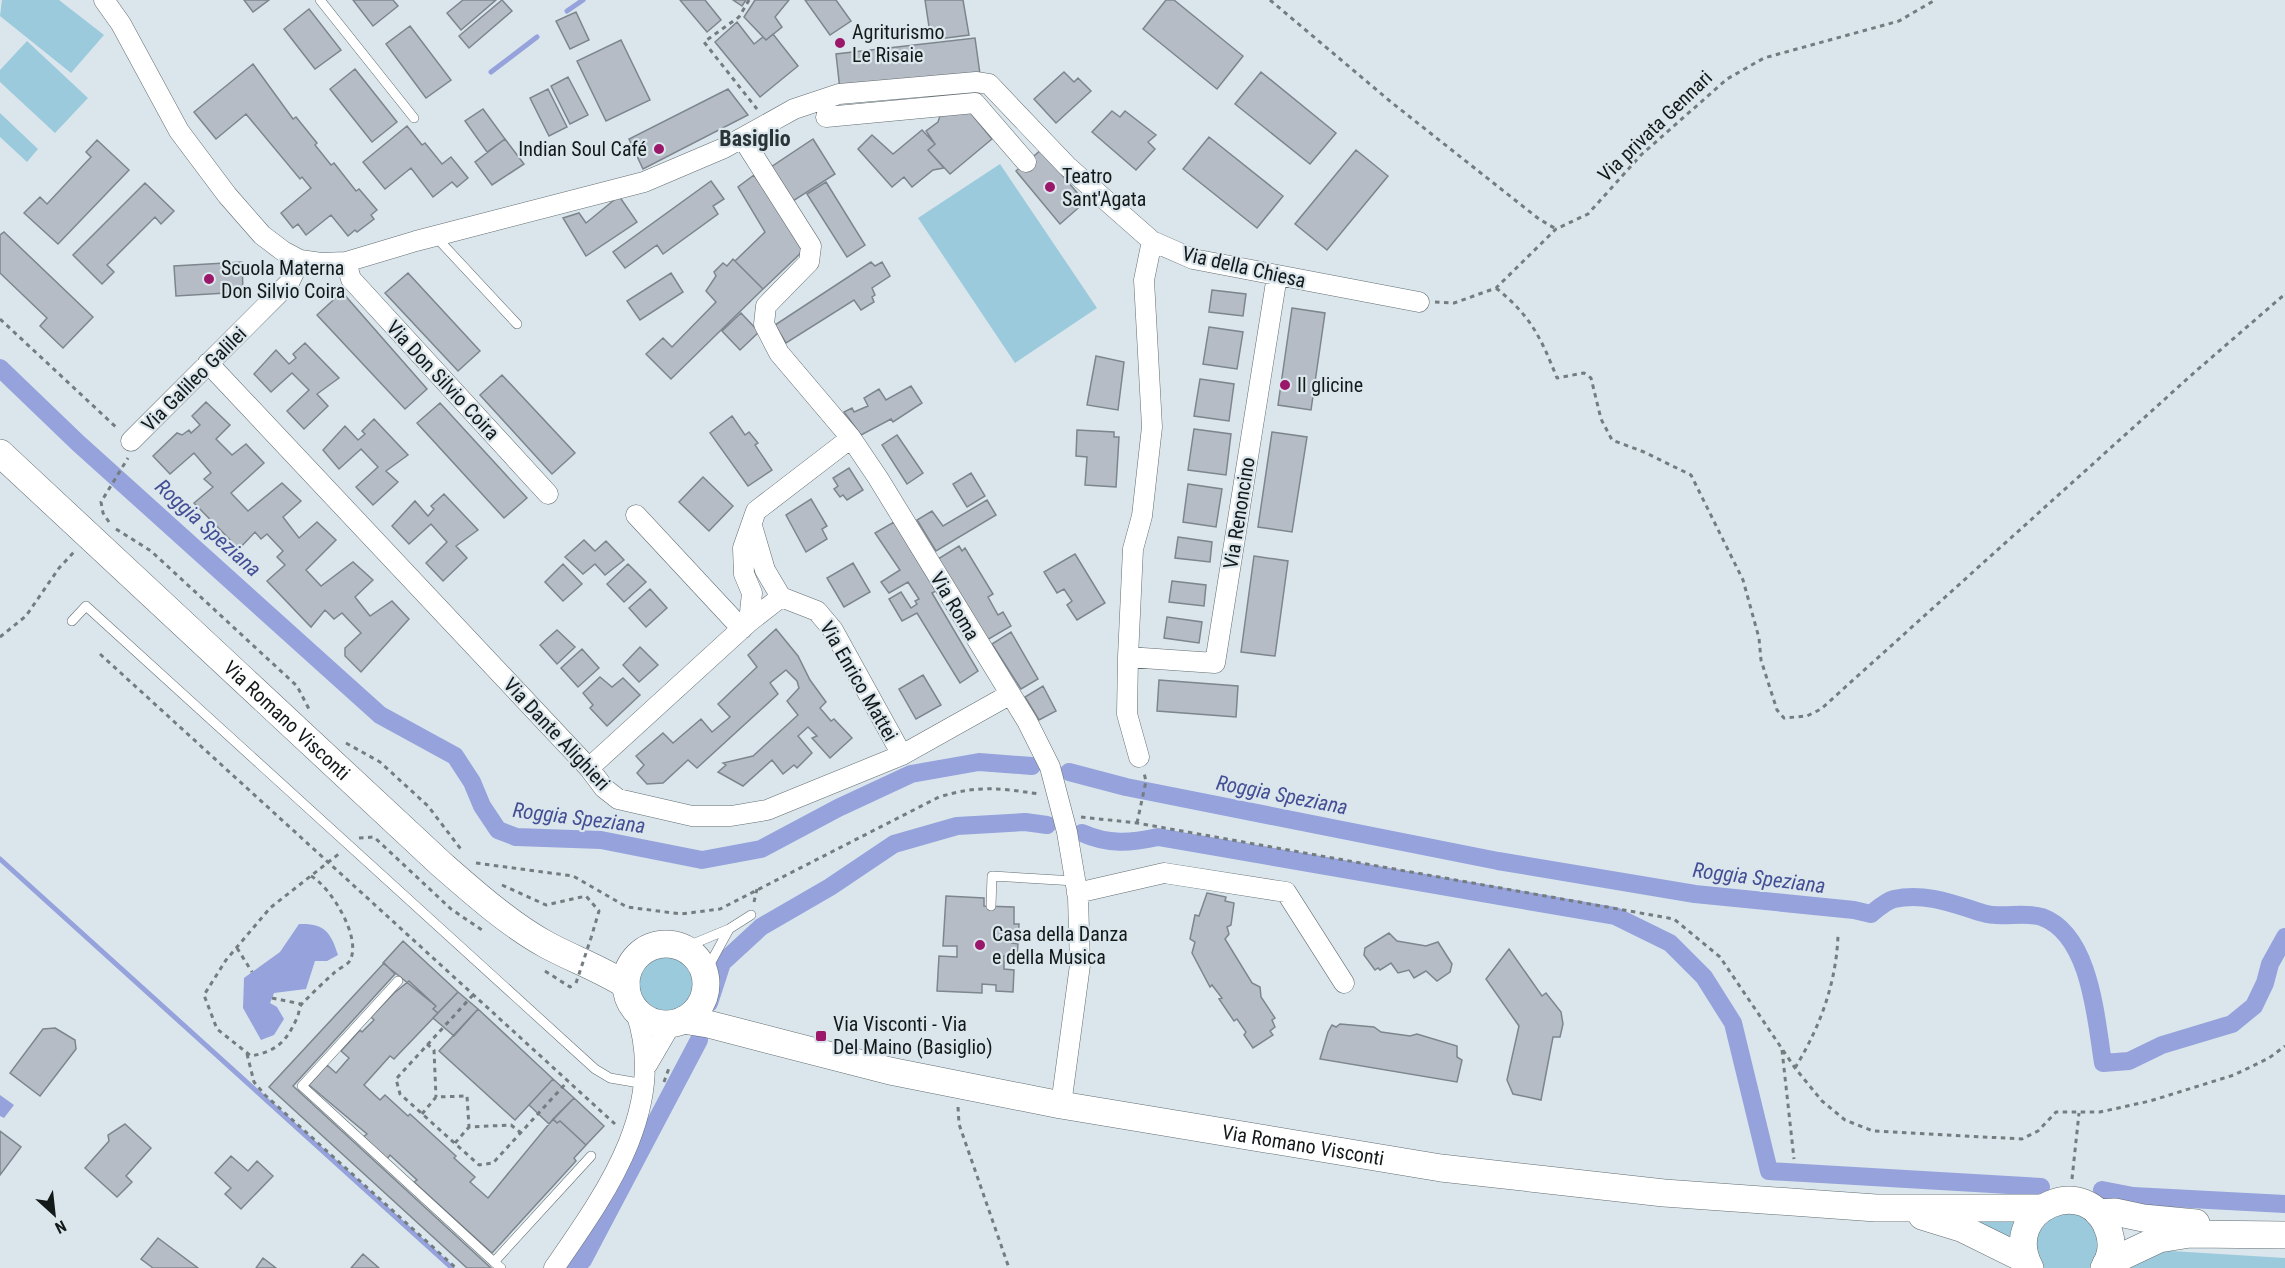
<svg xmlns="http://www.w3.org/2000/svg" width="2285" height="1268" viewBox="0 0 2285 1268" font-family="'Roboto Condensed',sans-serif">
  <style>
    .green { fill: #9ccadd }
    .water { fill: #95a2db }
    .lines { fill: none; stroke-linecap: round; stroke-linejoin: round }
    .stream { stroke: #95a2db; stroke-width: 5 }
    .canal { stroke: #95a2db; stroke-width: 18 }
    .building { fill: #b5bcc5; stroke: #7d858d; stroke-width: 1.5 }
    .lane-casing { stroke: #626d71; stroke-width: 10 }
    .street-casing { stroke: #626d71; stroke-width: 21 }
    .secondary-casing { stroke: #626d71; stroke-width: 28 }
    .path { stroke: #747c80; stroke-width: 3; stroke-dasharray: 4.5 4.5; stroke-linecap: butt }
    .lane { stroke: #fff; stroke-width: 9 }
    .street { stroke: #fff; stroke-width: 20 }
    .secondary { stroke: #fff; stroke-width: 27 }
    .path-bridge { stroke: #747c80; stroke-width: 3; stroke-dasharray: 4.5 4.5; stroke-linecap: butt }
    .poi-dot { fill: #9b176a; stroke: #dae6ec; stroke-width: 2 }
    .labels { text-anchor: middle; dominant-baseline: central; stroke-width: 4.5; stroke-linejoin: round; paint-order: stroke }
    .poi-label { font-size: 20px; fill: #14191a; stroke: #dae6ec; text-anchor: start }
    .street-label { font-size: 20px; fill: #14191a; stroke: #dae6ec }
    .water-label { font-size: 21px; font-style: italic; fill: #444e94; stroke: #dae6ec }
    .quarter-label { font-size: 22px; font-weight: bold; fill: #2a3438; stroke: #dae6ec }
  </style>
  <rect width="100%" height="100%" fill="#dae6ec"/>
  <!-- green -->
  <path class="green" d="M2,0H59L104,35L71,73L0,16Z
    M27,41L88,98L55,133L0,82V70Z
    M0,113L38,149L27,162L0,137Z
    M1000,164L1097,308L1015,363L918,218Z
    M638 985a28 28 0 1 1 56 0a28 28 0 1 1-56 0Z
    M2069,1211L2091,1220L2102,1240L2093,1268H2042L2034,1235L2047,1217Z
    M2019,1216L2013,1242L1966,1217Z
    M2155,1250L2285,1258V1268H2126Z"/>
  <!-- water -->
  <path class="water" d="M299,924C324,923 331,932 338,955L327,961H315L306,989L274,993L270,1003L277,1007L284,1019L274,1035L261,1040L243,1008L244,978L280,952Z
    M0,1095L14,1105L4,1118L0,1116Z"/>
  <g class="lines">
    <!-- stream -->
    <path class="stream" d="M567,11L583,0
      M491,72L537,37
      M0,859L452,1268"/>
    <!-- canal -->
    <path class="canal" d="M0,368L78,443L380,715L455,756L472,782L482,806L498,830L516,837L601,840L702,860L761,849L838,808L911,774L979,762L1032,766
      M1069,772L1126,787L1498,861L1695,894L1854,910L1871,914C1877,909 1886,901 1894,899C1925,892 1954,904 1983,913C2001,919 2023,911 2042,917C2091,935 2096,1020 2103,1063L2129,1061L2162,1045L2232,1024L2254,1006L2265,983L2270,964L2285,937
      M1082,833C1109,845 1130,843 1158,837L1615,916L1670,943L1704,977L1733,1023L1769,1171L2041,1187
      M709,1003L722,963L761,927L830,887L894,844L957,826L1025,822L1047,825
      M2102,1190L2133,1196L2285,1204
      M575,1268L583,1260L699,1040"/>
  </g>
  <!-- building -->
  <path class="building" d="M244,0H269L253,12Z
    M353,0H393L398,6L373,26Z
    M463,0H496L461,30L447,13Z
    M502,0L512,11L469,48L459,36Z
    M680,0H705L721,20L707,32Z
    M733,0H746L742,6Z
    M755,0H789L775,17L782,27L766,40L744,17Z
    M805,0H836L851,21L830,35Z
    M925,0H963L969,35L931,40Z
    M1166,0H1174L1243,56L1217,89L1143,29Z
    M309,9L341,50L315,69L284,29Z
    M576,12L589,40L570,49L556,21Z
    M737,22L754,44L763,37L766,40L773,34L798,66L760,97L715,42Z
    M410,26L451,80L426,98L386,44Z
    M975,38L980,74L840,90L836,54Z
    M621,40L650,100L606,121L577,61Z
    M253,64L293,119L296,117L317,143L315,145L331,165L334,163L356,191L359,189L377,210L371,215L374,219L357,232L355,230L348,236L331,215L306,235L298,224L293,228L281,213L311,188L302,177L300,179L246,114L216,139L194,112Z
    M355,69L397,122L372,142L330,89Z
    M1064,72L1074,82L1078,78L1091,91L1056,123L1034,99Z
    M1261,72L1336,133L1310,164L1235,104Z
    M568,77L588,115L570,124L551,86Z
    M548,89L567,127L549,136L530,98Z
    M728,89L748,115L643,169L629,139Z
    M483,109L505,139L487,152L465,121Z
    M969,111L992,139L950,174L928,150L935,144L926,131L938,122L940,116Z
    M1112,111L1120,117L1125,111L1156,135L1148,142L1155,149L1136,170L1092,132Z
    M407,126L422,145L425,143L442,164L451,157L468,178L457,187L452,182L433,197L411,168L385,189L363,162Z
    M922,130L935,144L928,150L944,168L933,170L912,187L904,177L892,187L858,149L872,135L893,154Z
    M1209,137L1283,196L1257,228L1183,169Z
    M505,139L524,164L492,185L475,162Z
    M813,139L835,174L793,201L771,167Z
    M97,140L129,170L58,244L24,213L40,197L47,204L91,157L86,152Z
    M1041,150L1085,202L1060,224L1016,171Z
    M1356,150L1388,176L1327,250L1295,224Z
    M754,175L804,250L763,289L735,261L765,232L738,187Z
    M711,181L724,199L713,206L718,214L663,254L657,245L625,268L613,252Z
    M826,182L865,245L847,257L807,194Z
    M145,183L174,211L161,224L155,217L107,265L114,272L102,284L73,255Z
    M619,196L637,222L586,256L563,218L579,213L586,223Z
    M4,232L93,317L63,348L40,326L47,318L0,273V235Z
    M733,259L763,289L671,379L646,354L663,338L672,347L716,302L706,291L716,276L714,272L723,263L727,266Z
    M242,262L243,292L176,296L174,266Z
    M871,262L875,266L882,262L890,276L872,288L875,295L872,297L874,302L861,310L854,300L786,343L775,325Z
    M408,273L480,351L458,371L385,293Z
    M671,273L683,292L640,320L627,301Z
    M1212,290L1246,294L1243,316L1209,312Z
    M342,292L427,389L405,409L317,315Z
    M1292,308L1325,313L1311,410L1278,405Z
    M741,313L759,332L740,350L722,331Z
    M1209,327L1243,332L1237,369L1203,364Z
    M305,343L339,378L317,394L328,406L304,429L287,411L309,390L292,373L271,392L254,374L276,350L289,364L296,358L293,354Z
    M1096,356L1124,362L1118,410L1087,405Z
    M502,375L575,453L552,474L480,395Z
    M1200,379L1234,384L1229,421L1194,416Z
    M911,386L922,403L893,422L891,419L861,435L844,412L852,408L854,412L868,406L864,398L879,389L886,400Z
    M206,402L230,425L216,439L232,455L246,444L264,463L231,493L248,511L282,483L301,501L283,517L299,538L317,522L336,540L306,570L321,586L353,562L373,580L355,597L370,616L392,601L409,619L361,672L345,656V648L361,633L342,613L334,619L325,610L311,627L267,581L285,565L277,557L283,551L267,534L261,539L255,532L239,549L194,503L213,487L204,479L211,473L194,453L170,474L153,456L177,433L182,435L189,430L191,433L200,425L192,416Z
    M440,403L527,498L504,518L417,423Z
    M732,416L745,435L749,432L758,443L755,445L772,470L748,486L710,433Z
    M374,419L408,455L386,471L398,482L373,505L356,487L378,467L361,449L339,469L323,450L345,426L358,440L365,434L362,431Z
    M1194,429L1231,434L1226,475L1188,470Z
    M1077,430L1114,432V437H1119L1116,487L1085,485L1087,457L1076,456Z
    M1272,432L1307,437L1292,532L1258,527Z
    M897,435L923,473L907,484L882,445Z
    M849,468L863,490L847,500L843,495L840,497L834,489L838,486L833,478Z
    M971,473L985,496L967,507L953,484Z
    M703,477L733,506L709,531L679,502Z
    M1188,484L1222,489L1216,527L1183,522Z
    M444,494L478,530L456,546L467,558L443,581L426,563L447,542L431,524L409,544L392,526L415,501L428,516L434,509L431,506Z
    M811,499L827,526L822,529L827,539L806,552L786,515Z
    M987,500L996,515L936,551L917,520L932,511L943,526Z
    M894,522L936,591L932,593L978,671L960,683L917,613L902,621L889,599L901,592L911,608L917,604L915,601L919,599L908,582L889,593L881,582L900,570L875,533Z
    M1178,537L1212,542L1210,562L1175,558Z
    M584,540L595,551L606,541L624,560L605,575L595,564L583,574L565,557Z
    M959,546L962,551L965,548L993,594L988,597L998,615L1003,612L1011,626L987,640L938,559Z
    M1075,554L1105,603L1077,620L1067,605L1072,601L1064,589L1057,593L1044,572Z
    M1254,556L1288,561L1275,656L1241,652Z
    M853,563L870,592L844,607L827,578Z
    M563,564L582,584L563,601L545,582Z
    M628,564L646,582L624,602L607,584Z
    M1172,581L1206,585L1204,606L1169,602Z
    M650,589L667,608L646,627L629,608Z
    M1167,617L1202,622L1199,643L1164,638Z
    M776,629L798,656L810,680L826,702L820,708L831,721L834,719L852,738L830,758L812,738L817,736L808,727L798,736L812,753L797,768L794,765L783,774L772,760L743,786L718,772L726,765L723,763L753,756L798,715L787,701L799,688L797,681L786,670L770,683L778,694L697,768L688,760L663,783L647,784L637,773L644,765L636,756L663,733L673,743L701,719L712,732L730,717L718,704L757,667L748,655Z
    M557,630L575,647L557,664L540,645Z
    M1011,632L1038,679L1021,689L992,644Z
    M640,647L658,665L639,682L623,665Z
    M582,649L599,668L578,687L561,668Z
    M923,675L941,705L916,719L899,689Z
    M600,677L612,687L623,678L640,695L607,726L590,708L593,705L583,693Z
    M1159,680L1238,686L1236,717L1157,711Z
    M1043,686L1056,711L1039,720L1025,697Z
    M1207,893L1226,897L1225,901L1234,903L1231,925L1227,927L1229,934L1225,939L1252,983L1260,987L1261,997L1275,1018L1272,1020L1275,1027L1270,1031L1273,1035L1253,1048L1244,1035L1246,1032L1237,1019L1234,1021L1219,999L1222,998L1212,985L1210,987L1192,953L1195,942L1190,939L1195,915L1199,916Z
    M946,896L984,898V906L1014,907V924H1019L1018,941H1013L1012,943L1018,944L1017,957L1004,956V969L1014,970L1013,992L996,991V985L982,984V993L937,991L939,956L957,957V946H943Z
    M1389,933L1397,941L1426,946L1438,942L1452,964L1450,972L1437,981L1426,971L1414,978L1409,970L1398,973L1391,963L1380,970L1378,968L1375,970L1364,955L1365,948Z
    M403,941L458,992L438,1013L433,1009L436,1006L383,963Z
    M1509,949L1542,996L1546,993L1561,1012L1563,1024L1560,1037H1553L1541,1100L1513,1094L1507,1080L1519,1026L1486,979Z
    M384,963L395,974L293,1086L491,1268H467L269,1087Z
    M409,981L436,1006L433,1009L438,1013L394,1059L390,1056L364,1085L380,1100L385,1095L408,1116L410,1114L456,1156L454,1158L475,1177L470,1182L488,1198L553,1119L557,1123L560,1121L586,1145L574,1158L576,1161L492,1253L414,1182L417,1180L390,1155L387,1159L363,1137L367,1134L309,1085L327,1065L336,1073L349,1058L341,1051L360,1030L362,1032L374,1020L371,1017L394,993Z
    M458,992L478,1009L454,1036L433,1018Z
    M478,1009L553,1079L515,1120L439,1051Z
    M1340,1024L1374,1027L1381,1032L1410,1036L1417,1034L1457,1046V1057L1462,1060L1457,1082L1320,1059L1328,1032L1332,1025L1336,1027Z
    M55,1028L75,1040L76,1049L40,1096L10,1073L43,1029Z
    M553,1079L574,1098L549,1124L529,1105Z
    M574,1098L604,1126L586,1145L560,1121L557,1123L553,1119Z
    M125,1124L151,1148L126,1176L132,1182L117,1197L85,1168L109,1141L108,1135Z
    M0,1131L21,1147L0,1175Z
    M231,1156L248,1171L257,1161L273,1176L241,1209L225,1194L231,1188L215,1173Z
    M158,1238L198,1268H153L141,1259Z
    M363,1254L379,1268H351Z
    M263,1258L276,1268H256Z"/>
  <g class="lines">
    <!-- lane casing -->
    <g class="lane-casing">
      <path id="lane" d="M320,0L414,118
        M435,236L517,324
        M72,621L86,606L595,1069L610,1078L645,1084
        M991,906L992,876L1075,881
        M683,948L729,929L751,915
        M705,973L729,929
        M398,981L302,1086L494,1262
        M501,1268L494,1262L591,1156"/>
    </g>
    <!-- street casing -->
    <g class="street-casing">
      <path id="street" d="M104,0L121,24L179,131L227,195L262,235L283,251L300,260L321,263L346,262L416,241L644,182L724,148L794,109L839,94L976,82L989,84L1067,166L1152,241L1193,259L1419,302
        M826,117L975,103L1026,162
        M743,139L811,246L809,262L766,306L764,324L779,353L851,438L878,478L1027,721L1050,767L1067,832L1078,897L1080,965L1061,1105
        M346,262L351,279L548,494
        M208,363L589,768L604,788L618,799L692,816H731L767,810L902,755L1009,695
        M131,441L289,283L300,260
        M636,515L742,629
        M752,526L765,570L781,597
        M749,622L752,593L744,574L743,548L756,511L851,438
        M1128,657L1215,663L1277,276
        M1139,757L1127,714L1128,657L1133,549L1142,516L1152,427L1144,280L1152,241
        M589,768L749,622L781,597L817,611L833,630L902,755
        M1077,893L1164,873L1286,892L1344,983
        M647,1065L671,1024
        M554,1268C606,1193 670,1105 635,1010"/>
    </g>
    <!-- secondary casing -->
    <g class="secondary-casing">
      <g id="secondary">
        <path id="s1" d="M0,453L440,863C472,891 510,925 547,945C573,959 601,969 626,985"/>
        <circle cx="666" cy="984" r="40"/>
        <path id="s2" d="M683,1020L708,1024L890,1071L1061,1105L1441,1168L1664,1193L1876,1208H2042"/>
        <path d="M2098,1213L2115,1212L2143,1218L2196,1223"/>
        <path d="M1922,1216L1961,1228L2026,1260"/>
        <path d="M2106,1264L2159,1239L2190,1234L2285,1235"/>
        <path d="M2030,1268C1998,1208 2090,1170 2109,1232C2113,1244 2111,1258 2104,1268"/>
      </g>
    </g>
    <!-- path -->
    <path class="path" d="M749,0L739,17L704,42L757,109
      M1270,0L1391,102L1539,219L1556,229
      M1496,288C1531,316 1541,338 1557,378L1584,373L1591,378L1601,419L1612,440L1644,452L1691,475L1743,580L1759,638L1761,660L1777,710L1784,718L1807,716L1821,709L2196,371L2285,294
      M1435,302L1454,303L1496,288L1556,229L1588,214L1641,155L1727,79L1764,58L1899,21L1935,0
      M0,319L117,428
      M109,522L103,513L101,502L128,458
      M116,529L151,551L297,686L309,709
      M0,637L26,616L59,568L74,552
      M100,654L615,1124
      M346,743L380,762L428,806L463,852
      M1081,817L1137,823L1674,919L1720,957L1795,1068L1822,1101L1845,1120L1873,1131L2022,1139L2038,1131L2056,1112H2100L2150,1101L2234,1075L2269,1058L2285,1046
      M1137,823L1146,781L1144,773
      M359,838L374,837L451,909L482,930
      M476,863L573,876L627,907L681,914L720,909L939,797C979,785 999,788 1039,794
      M311,876C330,886 364,940 349,962C345,966 338,969 334,973C330,976 303,1002 301,1005C299,1008 299,1014 297,1018C286,1042 277,1051 251,1056L217,1029L204,995L226,960L270,908L340,853
      M502,885L546,905L586,896L599,911L591,938
      M754,902L757,889
      M237,948L252,972
      M545,971L570,987L575,984
      M473,995L396,1079L400,1094L479,1165L493,1163L568,1081
      M272,998L301,1004
      M427,1044L434,1050L436,1097
      M1782,1050L1794,1159
      M247,1054L254,1082L265,1095L456,1268
      M1795,1068C1820,1027 1836,984 1838,936
      M664,1082L669,1068
      M958,1107L959,1124L1009,1268
      M422,1114L436,1097L467,1096L469,1127L511,1125L521,1133
      M455,1143L469,1127
      M2072,1179L2079,1113"/>
    <!-- lane -->
    <use href="#lane" class="lane"/>
    <!-- street -->
    <use href="#street" class="street"/>
    <!-- secondary -->
    <use href="#secondary" class="secondary"/>
    <!-- path-bridge -->
    <path class="path-bridge" d="M576,983L591,938"/>
  </g>
  <!-- markers -->
  <g class="poi-dot">
    <circle cx="840" cy="43" r="6"/>
    <circle cx="659" cy="149" r="6"/>
    <circle cx="1050" cy="187" r="6"/>
    <circle cx="209" cy="279" r="6"/>
    <circle cx="1285" cy="385" r="6"/>
    <circle cx="980" cy="945" r="6"/>
    <rect x="815" y="1030" width="12" height="12" rx="3"/>
  </g>
  <g class="labels">
    <!-- poi labels -->
    <g class="poi-label">
      <text x="852" y="32">Agriturismo<tspan x="852" dy="23">Le Risaie</tspan></text>
      <text x="647" y="149" text-anchor="end">Indian Soul Café</text>
      <text x="1062" y="176">Teatro<tspan x="1062" dy="23">Sant'Agata</tspan></text>
      <text x="221" y="268">Scuola Materna<tspan x="221" dy="23">Don Silvio Coira</tspan></text>
      <text x="1297" y="385">Il glicine</text>
      <text x="992" y="934">Casa della Danza<tspan x="992" dy="23">e della Musica</tspan></text>
      <text x="833" y="1024">Via Visconti - Via<tspan x="833" dy="23">Del Maino (Basiglio)</tspan></text>
    </g>
    <!-- street labels -->
    <g class="street-label">
      <text transform="translate(1655 126) rotate(-44)">Via privata Gennari</text>
      <text transform="translate(1244 267) rotate(13)">Via della Chiesa</text>
      <text transform="translate(194 379) rotate(-45)">Via Galileo Galilei</text>
      <text transform="translate(443 380) rotate(47)">Via Don Silvio Coira</text>
      <text transform="translate(1239 513) rotate(-81)">Via Renoncino</text>
      <text transform="translate(955 606) rotate(59)">Via Roma</text>
      <text transform="translate(859 681) rotate(60)">Via Enrico Mattei</text>
      <text stroke="none"><textPath href="#s1" startOffset="392">Via Romano Visconti</textPath></text>
      <text transform="translate(557 734) rotate(47)">Via Dante Alighieri</text>
      <text stroke="none"><textPath href="#s2" startOffset="633">Via Romano Visconti</textPath></text>
    </g>
    <!-- water labels -->
    <g class="water-label">
      <text transform="translate(208 528) rotate(42)">Roggia Speziana</text>
      <text transform="translate(1282 795) rotate(11)">Roggia Speziana</text>
      <text transform="translate(579 818) rotate(7)">Roggia Speziana</text>
      <text transform="translate(1759 878) rotate(7)">Roggia Speziana</text>
    </g>
    <!-- quarter labels -->
    <g class="quarter-label">
      <text x="755" y="138">Basiglio</text>
    </g>
  </g>
  <!-- north arrow -->
  <g transform="translate(54 1214) rotate(153)" stroke="#dae6ec" stroke-width="4.5" paint-order="stroke">
  <path d="M0-4.5L10 22L0 15L-10 22Z" fill="#14191a"/>
  <text y="-9" font-size="16" font-weight="bold" text-anchor="middle" fill="#14191a">N</text>
  </g>
</svg>
